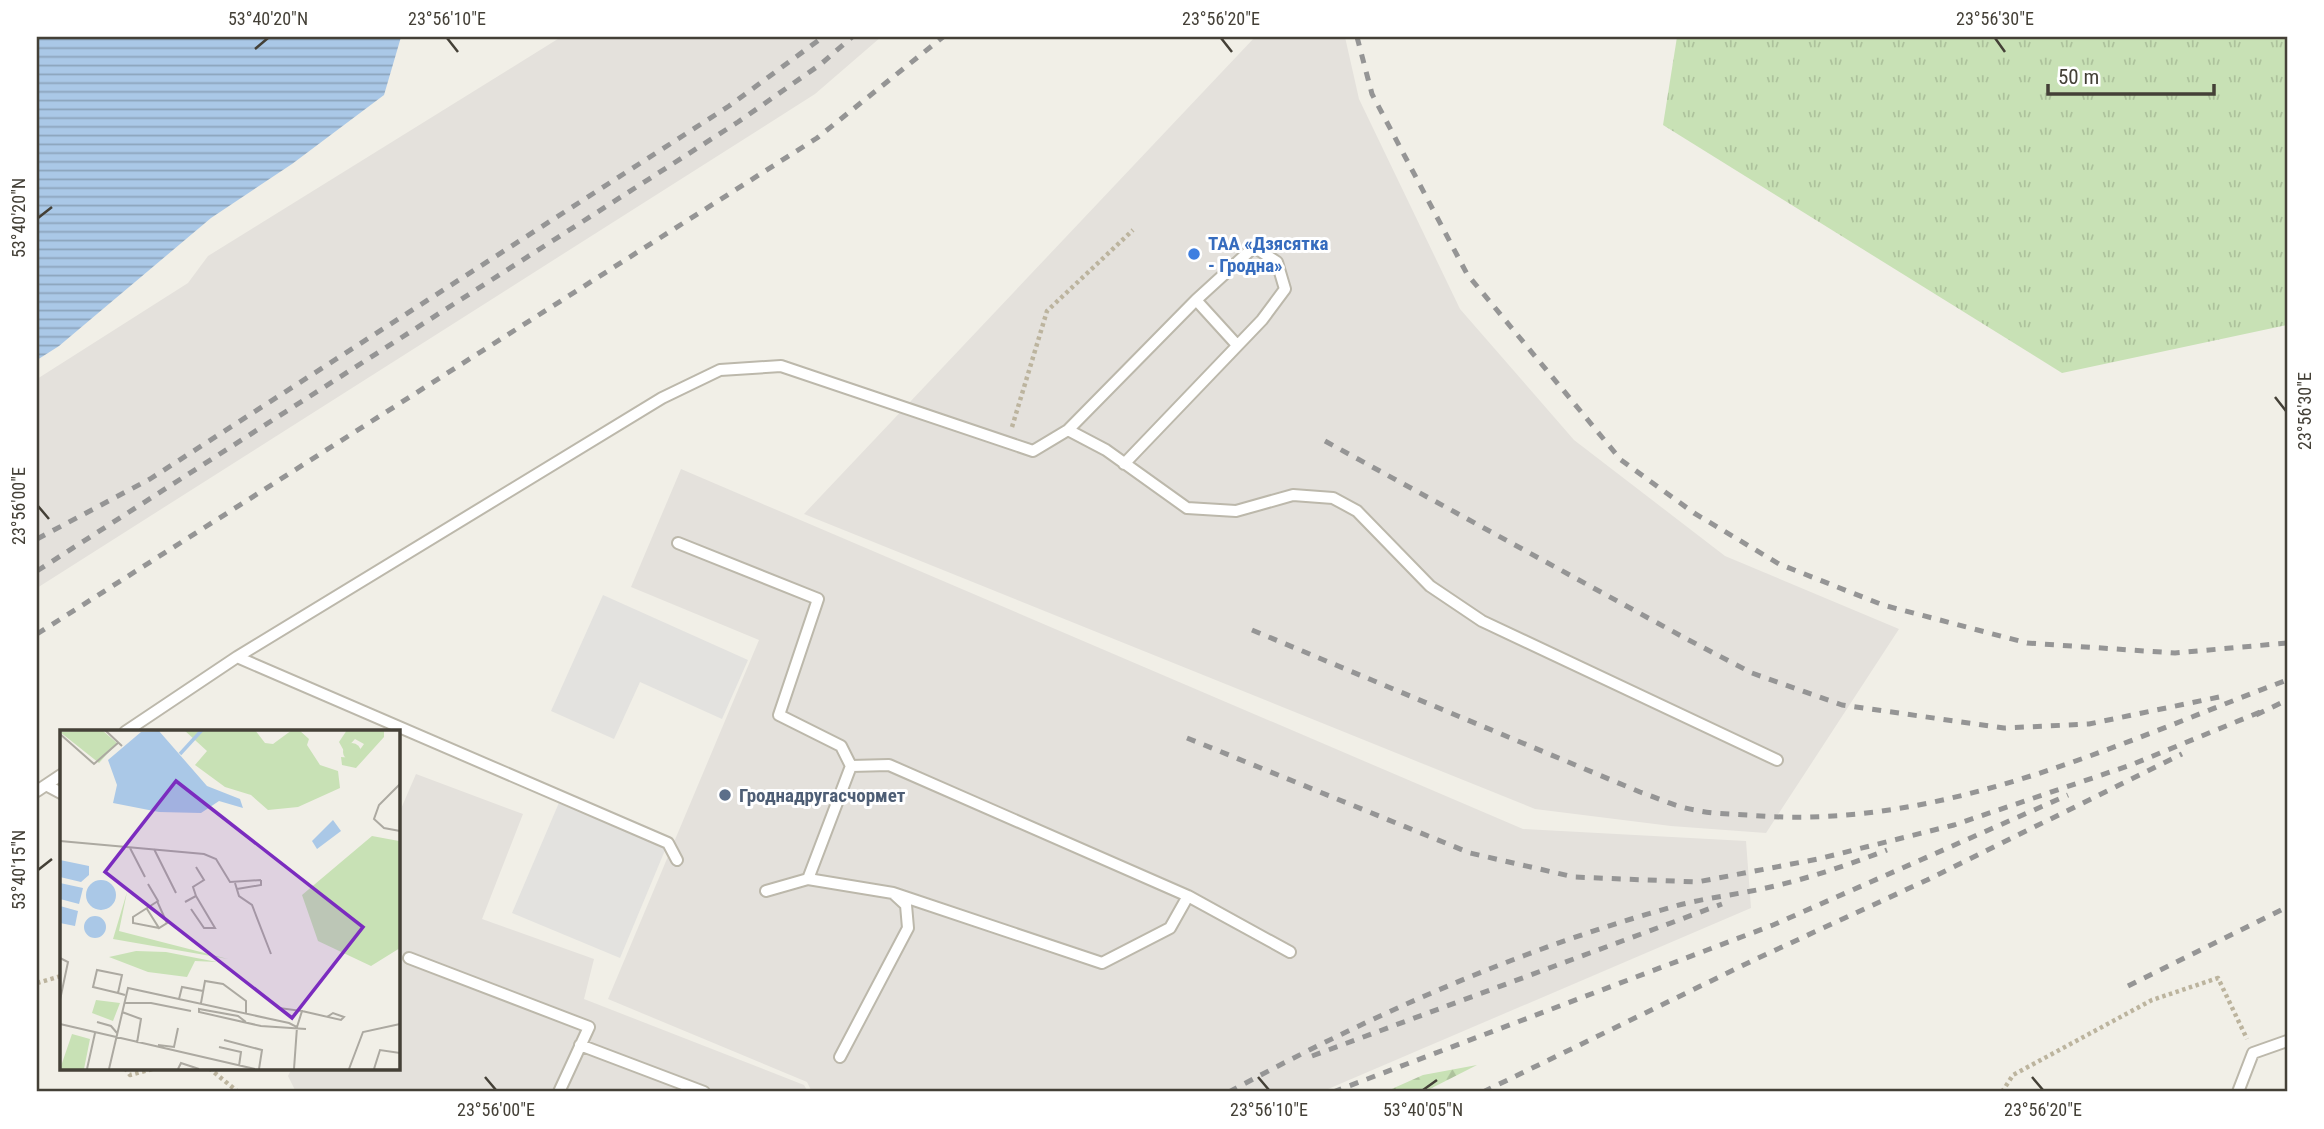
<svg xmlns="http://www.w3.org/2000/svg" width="2324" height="1129" viewBox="0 0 2324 1129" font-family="'Roboto Condensed',sans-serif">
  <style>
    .industrial { fill: #e4e1dc }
    .grass { fill: url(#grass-tufts) }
    .forest { fill: url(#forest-firs) }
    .parking { fill: #e3e2df }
    .water { fill: url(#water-rules) }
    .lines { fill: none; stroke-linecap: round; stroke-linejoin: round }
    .lane-casing { stroke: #bcb8ab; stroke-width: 14 }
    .path { stroke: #bcb49e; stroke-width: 4.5; stroke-dasharray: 3.5 3.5; stroke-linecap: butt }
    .lane { stroke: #fff; stroke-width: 10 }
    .rail { stroke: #959595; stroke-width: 5; stroke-dasharray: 9 9; stroke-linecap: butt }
    .ticks { fill: none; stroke: #444037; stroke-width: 2.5 }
    .shop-dot { fill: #3f7fe0; stroke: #fff; stroke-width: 2.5 }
    .service-dot { fill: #5c6f8a; stroke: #fff; stroke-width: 2.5 }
    .labels { text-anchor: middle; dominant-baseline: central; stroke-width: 6; stroke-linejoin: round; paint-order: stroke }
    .shop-label { font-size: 19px; font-weight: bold; fill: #366cbe; stroke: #fff; text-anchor: start }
    .service-label { font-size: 19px; font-weight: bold; fill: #4e5e75; stroke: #fff; text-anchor: start }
    .inset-river { fill: none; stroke: #aac8e7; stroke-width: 3.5 }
    .inset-road { fill: none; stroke: #aca9a1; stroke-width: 2 }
    .view { fill: #7b2cbf; fill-opacity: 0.15; stroke: #7b2cbf; stroke-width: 3.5 }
    .inset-edge { fill: none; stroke: #444037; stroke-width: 3.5 }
    .neatline { fill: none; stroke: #444037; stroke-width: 2.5 }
    .ticks-label { font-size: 18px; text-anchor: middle; fill: #444037 }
  </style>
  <defs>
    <pattern id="grass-tufts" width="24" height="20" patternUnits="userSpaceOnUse" patternTransform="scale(1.75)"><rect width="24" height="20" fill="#c8e1b5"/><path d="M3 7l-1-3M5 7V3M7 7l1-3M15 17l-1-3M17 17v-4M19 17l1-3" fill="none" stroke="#adc29c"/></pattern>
    <pattern id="forest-firs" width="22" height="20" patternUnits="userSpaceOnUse" patternTransform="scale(1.75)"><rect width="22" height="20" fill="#c8e1b5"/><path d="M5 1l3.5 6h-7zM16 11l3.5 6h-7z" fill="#adc29c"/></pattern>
    <pattern id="water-rules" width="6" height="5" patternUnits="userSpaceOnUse" patternTransform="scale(1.75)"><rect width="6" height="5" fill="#aac8e7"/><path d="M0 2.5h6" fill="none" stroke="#8ca4bc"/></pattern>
  </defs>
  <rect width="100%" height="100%" fill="#f1efe7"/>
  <!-- industrial -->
  <path class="industrial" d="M561,37H881L815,94L37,588V379L188,283L208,256Z
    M1255,37H1345L1359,99L1460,309L1574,440L1725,556L1899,629L1766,833L1671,826L1535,809L804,514Z
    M681,469L1523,829L1746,841L1751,908L1321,1092H812L807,1082L608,999L759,640L631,587Z
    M416,774L523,814L482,919L594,959L584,999L804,1085L808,1092H296L288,1076L292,1068H397V818Z"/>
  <!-- grass -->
  <path class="grass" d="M1677,37H2287V325L2062,373L1663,125Z"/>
  <!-- forest -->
  <path class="forest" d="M1477,1065L1424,1092H1385L1423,1075Z"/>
  <!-- parking -->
  <path class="parking" d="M603,595L748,660L722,719L640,682L614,739L551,711Z
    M561,798L668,843L620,958L512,913Z"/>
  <!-- water -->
  <path class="water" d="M37,37H401L384,95L292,164L211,218L59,346L37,360Z"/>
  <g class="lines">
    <!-- lane casing -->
    <g class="lane-casing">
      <path id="lane" d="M1196,300L1237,345
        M1068,430L1106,450L1187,508L1236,511L1293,495L1333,498L1357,511L1430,586L1482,621L1777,760
        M678,543L818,599L779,715L841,746L851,766L808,879
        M237,657L668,843L677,860
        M125,732L237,657L662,398L720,370L781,366L1033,451L1068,430L1196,300L1254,247L1277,262L1285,289L1262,320L1124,464
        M851,766L889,765L1188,896L1170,928L1102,963L893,893
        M46,785L61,793
        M37,791L61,775
        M766,891L808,879L893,893L906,905L908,928L840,1057
        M1188,896L1290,952
        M409,958L589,1027L559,1092
        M580,1045L704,1092
        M2238,1092L2253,1053L2287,1041"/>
    </g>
    <!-- path -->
    <path class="path" d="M1012,427L1047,311L1133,230
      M37,983L61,976
      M125,1068L130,1075L156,1068
      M209,1068L238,1092
      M2002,1092L2013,1075L2152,1000L2218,978L2247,1039"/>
    <!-- lane -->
    <use href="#lane" class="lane"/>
    <!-- rail -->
    <path class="rail" d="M1357,37L1372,94L1467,274L1621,460L1694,513L1779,564L1883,605L2027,643L2175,653L2287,643
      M1325,441L1683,637L1752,673L1842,705L2004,728L2089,724L2219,697
      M37,539L150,479L729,106L823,37
      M37,571L738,122L821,64L852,37
      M1252,630L1640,792C1658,798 1676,807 1695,810C1712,814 1730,814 1748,815C1937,832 2114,745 2287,680
      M37,634L817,138L943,37
      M2256,715L2287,700
      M1187,738L1470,853L1574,877L1697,882L1818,859L1954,825L2131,765L2265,710
      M2128,986L2287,907
      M1312,1056L1722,904
      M1229,1092C1369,1016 1518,950 1672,907C1703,898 1735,895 1766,888C1807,879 1848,865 1887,850
      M1333,1092L1773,925L2068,795
      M1483,1092L1756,959L1927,880L2182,754"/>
  </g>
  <!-- ticks -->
  <path class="ticks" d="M447,38L458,52M1221,38L1232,52M1995,38L2005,52M255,49L268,38M38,218L52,207M2275,397L2286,411M38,506L49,519M38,870L52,859M485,1077L496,1090M1258,1077L1269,1090M2032,1077L2043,1090M1423,1090L1437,1080"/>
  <!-- markers -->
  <circle class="shop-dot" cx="1194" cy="254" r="7"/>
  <circle class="service-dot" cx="725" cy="795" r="7"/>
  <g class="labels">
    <!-- shop labels -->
    <g class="shop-label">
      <text x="1208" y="243">ТАА «Дзясятка<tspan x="1208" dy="22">- Гродна»</tspan></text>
    </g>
    <!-- service labels -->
    <g class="service-label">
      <text x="739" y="795">Гроднадругасчормет</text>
    </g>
  </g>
  <!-- overview -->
  <g transform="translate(60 730)">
    <rect width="340" height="340" fill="#f1efe7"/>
    <path d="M42,0L57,13L39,33L0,2ZM124,0H195L205,13L213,14L232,0H239L249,9L247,15L260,35L278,41L280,58L238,77L208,80L191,65L165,57L135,35L147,21ZM312,106L339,111L340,218L311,236L258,211L242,165ZM12,304L30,309L24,339H0Z" fill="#c8e1b5"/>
    <path d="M287,0H324V7L296,38L282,35L281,27L294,28L304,14L295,9L284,21L279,12ZM67,162L59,201L168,229L53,209ZM76,221L106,222L157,232L135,231L127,247L88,242L49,227ZM36,270L60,273L53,291L32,283Z" fill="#c8e1b5"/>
    <path d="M283 22a9 9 0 1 1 18 0a9 9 0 1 1-18 0Z" fill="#c8e1b5"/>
    <path d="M99,1L147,56L180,69L183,78L159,71L141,83L99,82L53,73L57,55L48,30L81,2ZM273,90L281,101L257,119L252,111ZM0,130L29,136V145L21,152L0,147ZM26 165a15 15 0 1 1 30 0a15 15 0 1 1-30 0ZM0,153L23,158L19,174L0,169ZM0,176L18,181L15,196L0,193ZM24 197a11 11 0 1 1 22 0a11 11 0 1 1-22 0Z" fill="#aac8e7"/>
    <path class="inset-river" d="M120,24L142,0"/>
    <path class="inset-road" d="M45,0L62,16M0,4L34,34L59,12M340,54L319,75L314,89L324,98L340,101M0,111L144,124L156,129L170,152L201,150M70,118L85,147M94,119L116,163M175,153L179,166L192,175L211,224M88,154L98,171L73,187V193L99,198M177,159L201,155V150M125,172L136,166L133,157L144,150L136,137M87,179L99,198L107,193L97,171M131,179L144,198H155L136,166M0,228L8,232L0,270M58,263L62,245L37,240L33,257L58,263L65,265M119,269L122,257L143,261M64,273H91L131,281M141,273L145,251L163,254L186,271V283M219,278L242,281L237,297M242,281L281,290L284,287L273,283L267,287M62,282L81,289L77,313M37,292L51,296L57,303M186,292L178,286L139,279V282L201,296L246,299M0,294L195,339M164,310L202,320L199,339M98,315L114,317L118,298M159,317L181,322L179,336M27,339L35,303M49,339L68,258L229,293L237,297L234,339M118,339L121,333L139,339M289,339L303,302L340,294M314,339L320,320L340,323"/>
    <path class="view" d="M116,51L303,197L232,288L45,142Z"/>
    <rect width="340" height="340" class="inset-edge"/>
  </g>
  <!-- border -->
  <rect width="2324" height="1129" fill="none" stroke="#ffffff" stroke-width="77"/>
  <!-- scale -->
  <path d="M2048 84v10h166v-10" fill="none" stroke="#444037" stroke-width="3.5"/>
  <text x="2058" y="84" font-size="21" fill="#444037" stroke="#ffffff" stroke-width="5" paint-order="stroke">50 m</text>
  <rect x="38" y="38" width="2248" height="1052" class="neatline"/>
  <g class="ticks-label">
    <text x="268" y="25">53°40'20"N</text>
    <text x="447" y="25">23°56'10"E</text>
    <text x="1221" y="25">23°56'20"E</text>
    <text x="1995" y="25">23°56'30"E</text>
    <text transform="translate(19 218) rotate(-90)" y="6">53°40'20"N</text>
    <text transform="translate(2305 411) rotate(-90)" y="6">23°56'30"E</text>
    <text transform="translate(19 506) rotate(-90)" y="6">23°56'00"E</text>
    <text transform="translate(19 870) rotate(-90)" y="6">53°40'15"N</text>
    <text x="496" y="1116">23°56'00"E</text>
    <text x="1269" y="1116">23°56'10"E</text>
    <text x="1423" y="1116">53°40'05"N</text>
    <text x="2043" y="1116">23°56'20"E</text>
  </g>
</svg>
